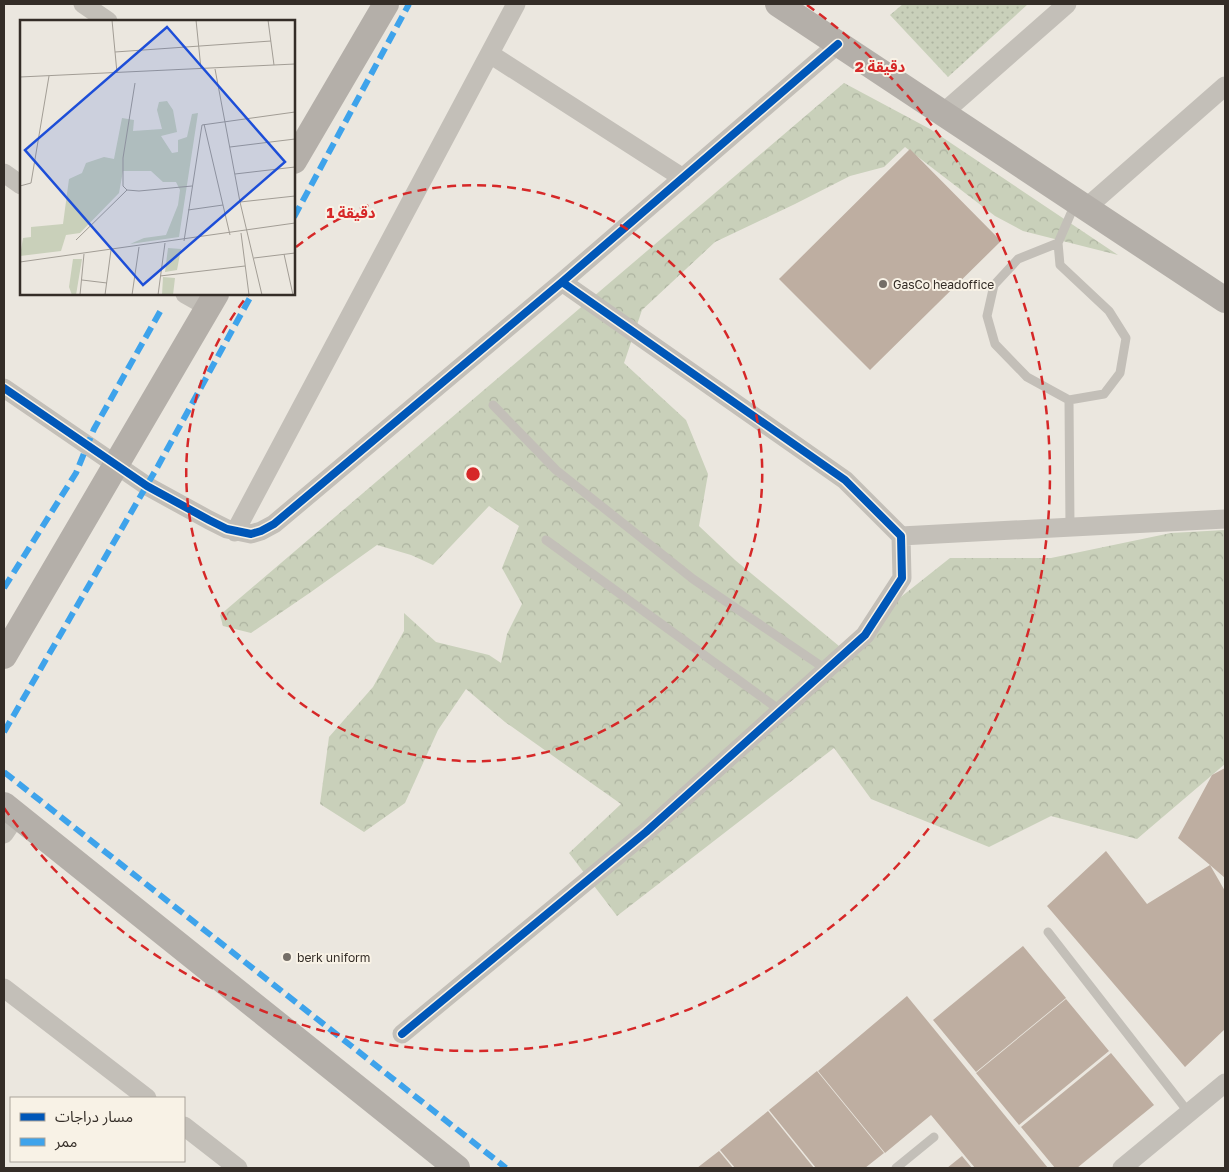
<svg xmlns="http://www.w3.org/2000/svg" width="1229" height="1172" viewBox="0 0 1229 1172" font-family="'Golos Text','Noto Sans Arabic',sans-serif">
  <style>
    .grass { fill: url(#grass-dots) }
    .forest { fill: url(#forest-crowns) }
    .building { fill: #beaea1 }
    .lines { fill: none; stroke-linecap: round; stroke-linejoin: round }
    .lane { stroke: #c3bfb8; stroke-width: 9 }
    .street { stroke: #c3bfb8; stroke-width: 19 }
    .secondary { stroke: #b4afa9; stroke-width: 26 }
    .quiet { stroke: #3ea3eb; stroke-width: 6; stroke-dasharray: 12 6; stroke-linecap: butt }
    .cycleway-casing { stroke: #f8f2e6; stroke-width: 11 }
    .cycleway { stroke: #0057b8; stroke-width: 8 }
    .ring { fill: none; stroke: #d62828; stroke-width: 2.5; stroke-dasharray: 9 6 }
    .poi-dot { fill: #746e67; stroke: #f8f2e6; stroke-width: 2 }
    .labels { text-anchor: middle; dominant-baseline: central; stroke-width: 4; stroke-linejoin: round; paint-order: stroke }
    .poi-label { font-size: 12px; fill: #342d27; stroke: #f8f2e6; text-anchor: start }
    .inset-road { fill: none; stroke: #a29d95; stroke-width: 1 }
    .view { fill: #1d4ed8; fill-opacity: 0.15; stroke: #1d4ed8; stroke-width: 2.5 }
    .inset-edge { fill: none; stroke: #342d27; stroke-width: 2.5 }
    .centre { fill: #d62828; stroke: #f8f2e6; stroke-width: 2.5 }
    .ring-label { font-size: 15px; text-anchor: middle; font-weight: bold; fill: #d62828; stroke: #f8f2e6; stroke-width: 4; stroke-linejoin: round; paint-order: stroke }
  </style>
  <defs>
    <pattern id="grass-dots" width="8" height="8" patternUnits="userSpaceOnUse" patternTransform="scale(1.25)"><rect width="8" height="8" fill="#c9d0ba"/><path d="M2 2h.1M6 6h.1" fill="none" stroke="#adb3a0" stroke-width="1.8" stroke-linecap="round"/></pattern>
    <pattern id="forest-crowns" width="20" height="18" patternUnits="userSpaceOnUse" patternTransform="scale(1.25)"><rect width="20" height="18" fill="#c9d0ba"/><path d="M2 6a3 3 0 1 1 6 0M12 15a3 3 0 1 1 6 0" fill="none" stroke="#adb3a0"/></pattern>
  </defs>
  <rect width="100%" height="100%" fill="#ebe7df"/>
  <!-- grass -->
  <path class="grass" d="M903,4H1028L948,77L890,15Z"/>
  <!-- forest -->
  <path class="forest" d="M844,83L930,129L1118,255L1023,231L995,216L905,147L884,167L850,176L795,204L715,242L642,310L624,363L686,420L708,474L699,526L735,560L839,646L950,558H1051L1171,533L1225,530V764L1137,839L1051,816L989,847L871,799L834,748L617,916L569,853L621,804L505,722L466,689L438,730L405,803L364,832L320,804L329,737L373,687L404,631V613L436,642L489,655L501,663L507,634L522,604L502,568L519,526L489,506L433,565L411,555L377,545L311,592L251,633L223,626L220,615Z"/>
  <!-- building -->
  <path class="building" d="M910,149L1001,241L870,370L779,279Z
    M1225,768V878L1210,865L1225,891V1029L1185,1067L1047,906L1106,851L1147,904L1210,865L1178,838L1212,775Z
    M1023,946L1066,998L976,1072L933,1020Z
    M907,996L1048,1168H975L931,1115L885,1153L818,1071Z
    M1066,999L1109,1051L1019,1125L976,1073Z
    M1111,1053L1154,1105L1077,1168H1055L1021,1127Z
    M817,1071L884,1153L865,1168H816L769,1110Z
    M768,1111L814,1168H735L720,1150Z
    M719,1151L733,1168H697Z
    M962,1156L972,1168H947Z"/>
  <g class="lines">
    <!-- lane -->
    <path class="lane" d="M1058,243L1018,259L994,285L987,316L995,344L1027,377L1069,400L1104,394L1120,373L1126,338L1109,311L1060,265L1058,243L1075,204
      M1069,400L1070,527
      M493,405L556,470L693,579L827,670
      M546,540L781,711
      M1048,932L1189,1113
      M896,1168L934,1137"/>
    <!-- street -->
    <path class="street" d="M83,4L108,21
      M490,54L683,178
      M943,113L1067,4
      M4,173L21,185
      M1086,208L1225,86
      M185,294L208,307
      M4,388L147,486L209,520L227,529L251,534L261,531L274,524L562,282L838,44
      M235,532L516,4
      M901,536L1225,519
      M4,834L17,815
      M4,988L147,1098
      M402,1034L646,832L865,635L902,578L901,536L845,480L562,282
      M184,1126L238,1168
      M1122,1168L1225,1083"/>
    <!-- secondary -->
    <path class="secondary" d="M778,4L1225,300
      M294,161L386,4
      M4,656L216,294
      M4,805L457,1168"/>
    <!-- quiet -->
    <path class="quiet" d="M294,217L409,4
      M4,588L76,473L94,429L161,310
      M4,732L158,466L252,294
      M4,772L506,1168"/>
    <!-- cycleway casing -->
    <g class="cycleway-casing">
      <path id="cycleway" d="M4,388L147,486L209,520L227,529L251,534L261,531L274,524L562,282L838,44
        M402,1034L646,832L865,635L902,578L901,536L845,480L562,282"/>
    </g>
    <!-- cycleway -->
    <use href="#cycleway" class="cycleway"/>
  </g>
  <!-- distance rings -->
  <g class="ring">
    <path d="M296 247A288 288 0 1 1 248 295"/>
    <path d="M807 5A576 576 0 1 1 4 808"/>
  </g>
  <!-- markers -->
  <g class="poi-dot">
    <circle cx="883" cy="284" r="5"/>
    <circle cx="287" cy="957" r="5"/>
  </g>
  <g class="labels">
    <!-- poi labels -->
    <g class="poi-label">
      <text x="893" y="284">GasCo headoffice</text>
      <text x="297" y="957">berk uniform</text>
    </g>
  </g>
  <!-- overview -->
  <g transform="translate(20 20)">
    <rect width="275" height="275" fill="#ebe7df"/>
    <path d="M148,228L161,229L157,250L145,252ZM53,239H62L56,275H52L49,267ZM143,257L155,258L153,275H142Z" fill="#c9d0ba"/>
    <path d="M147,81L153,90L157,112L141,116L152,133L158,132V120L167,117L172,94L178,93L159,217L110,224L124,218L146,215L158,185L160,170L156,162H143L131,151H103L99,173L60,213L46,215L41,231L0,236L3,218L11,217V207L43,204L49,159L62,153L66,143L84,137L94,139L102,98L114,100L113,111L142,109L137,90L139,82Z" fill="#c9d0ba"/>
    <path class="inset-road" d="M92,0L97,53M176,0L181,49M248,0L254,45M95,32L251,21M195,49L220,182L242,275M0,57L275,44M115,63L103,138V166L107,170L119,171L172,166M184,104L210,215M210,127L275,119M215,154L275,147M0,166L11,163L29,56M220,182L275,176M168,190L203,185M221,213L229,275M56,220L107,170M164,221L182,105L275,92M264,234L273,275M234,238L275,233M0,242L275,203M140,256L225,246M62,260L87,263M60,275L64,234M85,275L91,230M112,275L119,227M138,275L145,223"/>
    <path class="view" d="M147,7L265,142L123,265L5,130Z"/>
    <rect width="275" height="275" class="inset-edge"/>
  </g>
  <circle cx="473" cy="474" r="8" class="centre"/>
  <g class="ring-label">
    <text x="880" y="72">2 دقيقة</text>
    <text x="351" y="218">1 دقيقة</text>
  </g>
  <!-- border -->
  <rect width="1229" height="1172" fill="none" stroke="#342d27" stroke-width="10"/>
  <!-- legend -->
  <rect x="10" y="1097" width="175" height="65" fill="#f8f2e6" stroke="#aaa39a"/>
  <rect x="20" y="1113" width="25" height="8" fill="#0057b8" stroke="#aaa39a"/>
  <text x="55" y="1122" font-size="15" fill="#342d27">مسار دراجات</text>
  <rect x="20" y="1138" width="25" height="8" fill="#3ea3eb" stroke="#aaa39a"/>
  <text x="55" y="1147" font-size="15" fill="#342d27">ممر</text>
</svg>
